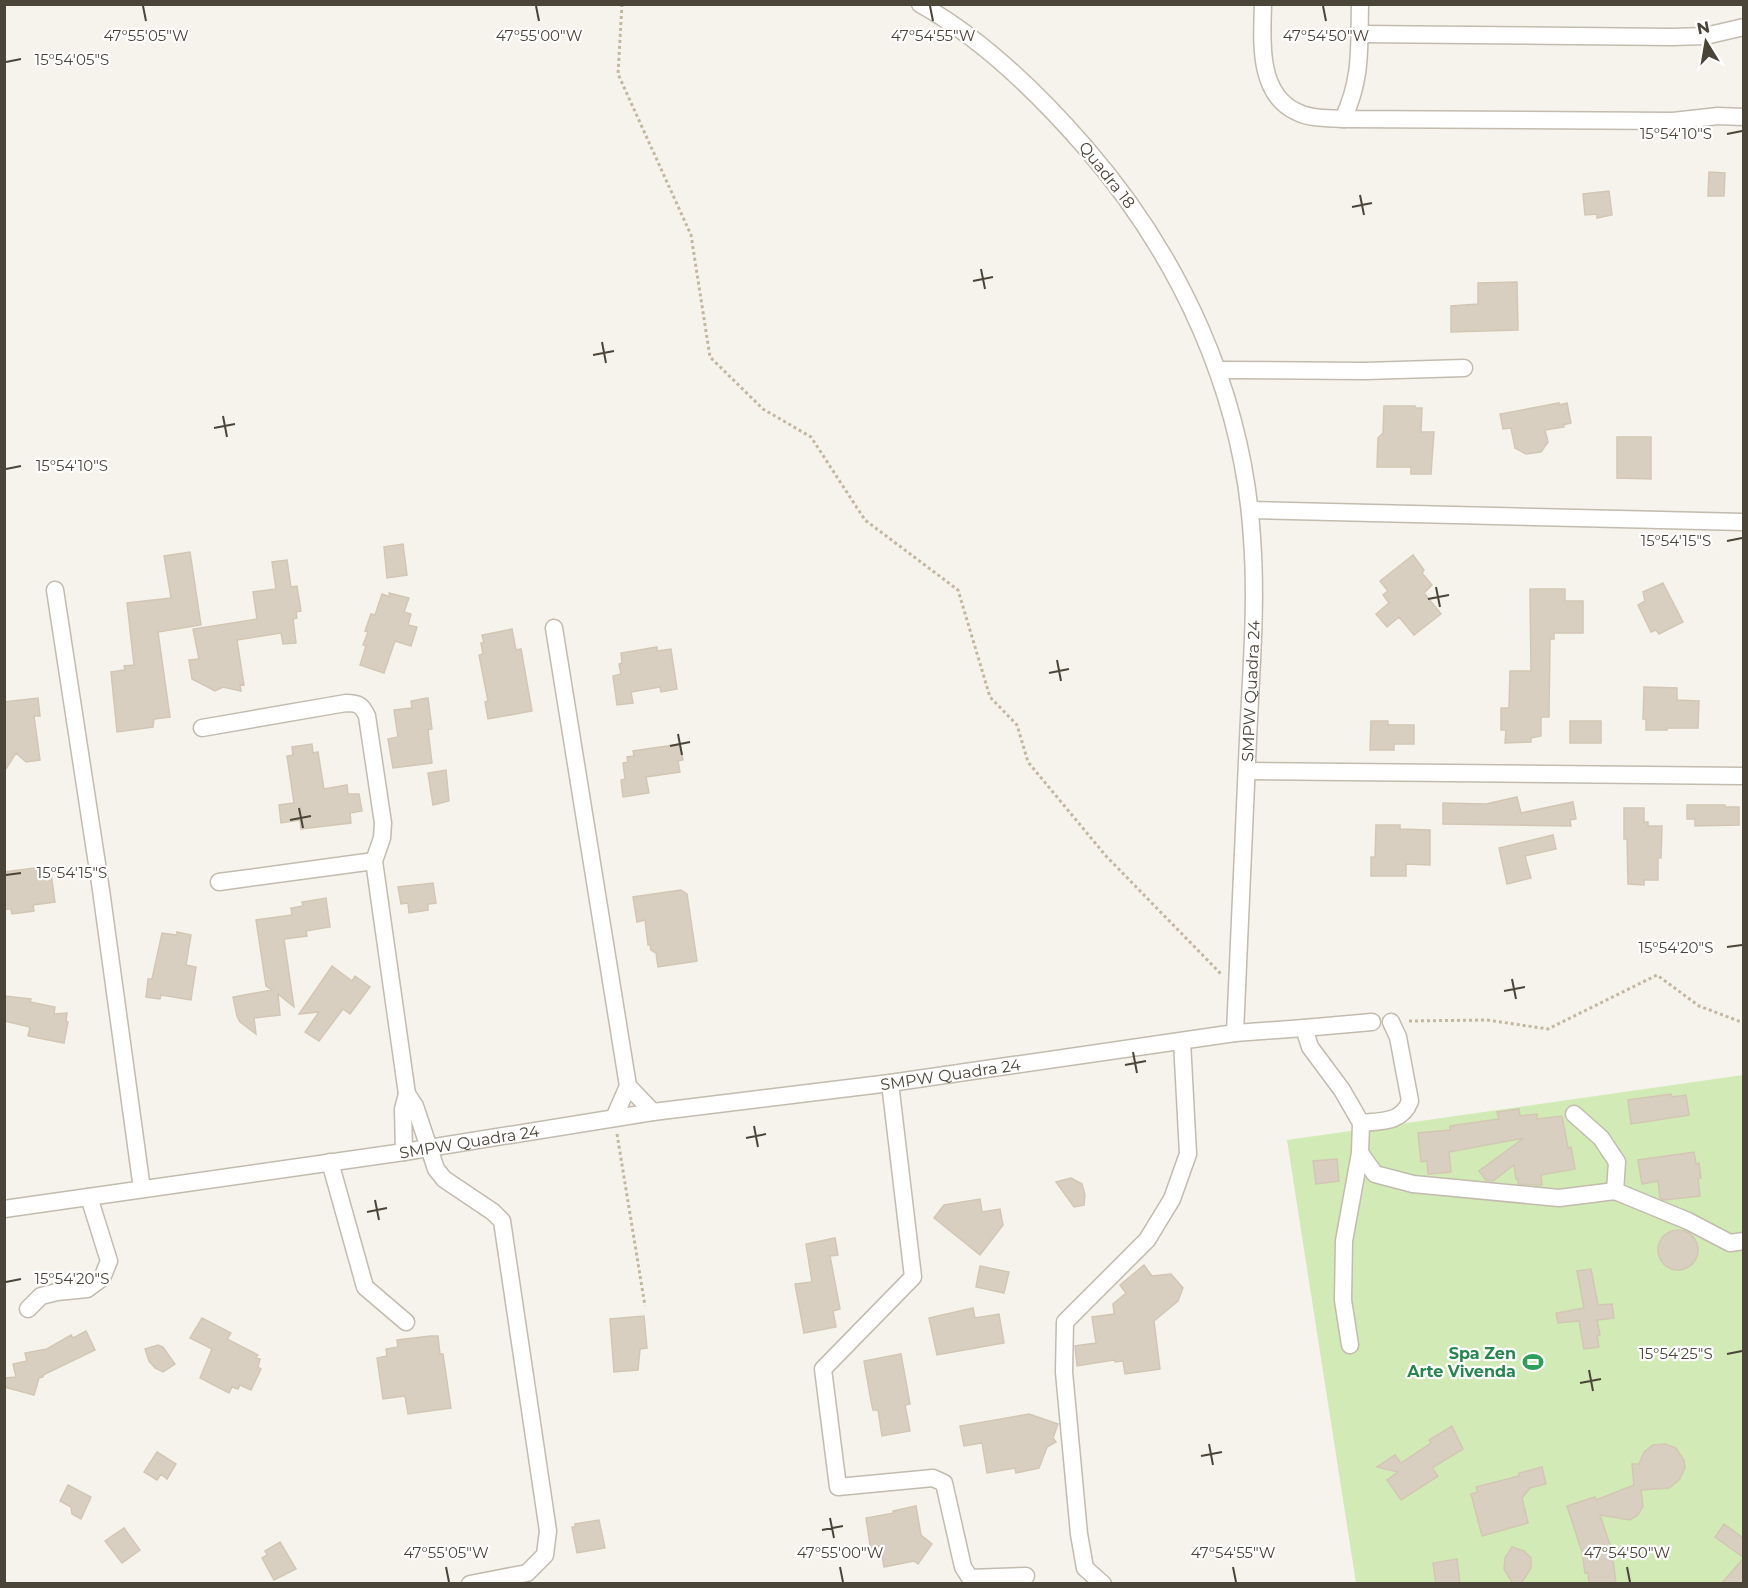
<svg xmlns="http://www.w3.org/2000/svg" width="1748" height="1588" viewBox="0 0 1748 1588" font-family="Montserrat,sans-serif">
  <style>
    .green { fill: #d2eab5 }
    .building { fill: #d8cfc1; stroke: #d3c7b4; stroke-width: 1.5 }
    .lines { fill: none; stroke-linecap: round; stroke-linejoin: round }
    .minor-casing { stroke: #c2bbae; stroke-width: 19 }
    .path { stroke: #c4b79f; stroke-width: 3; stroke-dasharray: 3 3; stroke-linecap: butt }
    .minor { stroke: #fff; stroke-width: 16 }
    .ticks { fill: none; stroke: #4b4439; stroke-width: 2 }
    .labels { text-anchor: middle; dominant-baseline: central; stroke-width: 4.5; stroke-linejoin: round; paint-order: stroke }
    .street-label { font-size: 16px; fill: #4b4439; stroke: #fff }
    .leisure-label { font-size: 16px; font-weight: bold; fill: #27864d; stroke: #fff; text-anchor: end }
    .ticks-label { font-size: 15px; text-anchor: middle; fill: #4b4439; stroke: #fff; stroke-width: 4.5; stroke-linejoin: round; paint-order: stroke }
  </style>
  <rect width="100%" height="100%" fill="#f6f3ec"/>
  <!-- green -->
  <path class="green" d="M1743,1075V1583H1356L1287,1140Z"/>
  <!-- building -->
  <path class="building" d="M1709,172L1725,173L1724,196H1708Z
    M1609,191L1612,215L1597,218V214L1585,215L1583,194Z
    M1517,282L1518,330L1451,332V306L1478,304V283Z
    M1559,403V405L1567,403L1571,423L1563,425L1564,427L1545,430L1548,442L1541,452L1526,454L1515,448L1511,428L1503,429L1500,414Z
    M1384,406H1415V408H1422L1421,432H1434L1431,474H1411V467H1377L1378,438L1383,433Z
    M1617,437H1651V479L1617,478Z
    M403,544L407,575L387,578L384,547Z
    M190,552L201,625L158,632L170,717L154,719L153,727L117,732L111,672L125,670L124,666L134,665L127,603L171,598L164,556Z
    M1413,555L1424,570L1422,573L1432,585L1424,593L1441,614L1414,635L1399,617L1387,627L1376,614L1389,603L1383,595L1388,591L1380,581Z
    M287,560L291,587L297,586L301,611L296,612L297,618L293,619L296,643L283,644L281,633L237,640L244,685L240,684L241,691L223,687L215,691L192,679L189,660L199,659L193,629L257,619L253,592L276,589L272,562Z
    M1663,583L1683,622L1659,634L1656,630L1651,632L1638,605L1645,601L1643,592Z
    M1530,589H1565V601H1583V633H1554V639H1550L1549,717H1541V736L1531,738V742L1505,743L1506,730H1501V708H1509L1510,671H1531Z
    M389,593L409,598L404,612L411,614L408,625L417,627L411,646L395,641L384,673L360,665L366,646L363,645L368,632L365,631L371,614L375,615L382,594L390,597Z
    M512,629L516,650L521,649L532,711L488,719L485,702L488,701L479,655L483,654L481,643H484L482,635Z
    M657,647V651L671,649L677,689L661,692L660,687L631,692L633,703L617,705L613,676L621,674L619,664L622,663L621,653Z
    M1644,687L1677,688V700L1699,701L1698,728H1667V730H1646V719H1643Z
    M38,698L40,716H34L40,760L26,762L16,753L4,772V702Z
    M428,698L432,729L428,730L432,763L393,768L388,739L398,737L394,710L412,708L411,701Z
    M1371,721H1388V725H1414V744H1394V750H1370Z
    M1570,721H1601V743H1570Z
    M312,744L313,753L318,752L324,789L347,785L348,794H359L362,811L350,813L351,823L301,829L300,820L281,823L279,805L294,803L287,756L293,755L292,747Z
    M680,744L683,760L678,761L680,772L646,777L649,793L623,797L621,780L625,779L623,763L628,762L627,757L634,756L633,751Z
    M446,770L449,801L433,805L428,773Z
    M1517,797L1521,813L1573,802L1576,819L1570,820L1571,826L1443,824V803L1486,804Z
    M1687,805H1725V807H1739V825L1695,826V819H1687Z
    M1624,808H1644V822H1648V826H1662L1661,858H1658V880H1644V885L1628,884L1627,839H1624Z
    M1376,825H1400V829L1430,830V865L1406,864V876H1371V857H1375Z
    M1553,835L1556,849L1525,856L1531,878L1507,884L1499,848Z
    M50,866L55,902L33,905L34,911L12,914L11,909H4V872Z
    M433,883L436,903L428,904V910L409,913L408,903L401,904L398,887Z
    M681,890L687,894L697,961L658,967L656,953L651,950L650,945H648L645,920L637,922L633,897Z
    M326,898L330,927L306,931L307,936L284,939L294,1007L278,994L280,1015L254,1018L256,1034L240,1022L237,1016L233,997L272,990L266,986L256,920L292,915L291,908L303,906L302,902Z
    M177,932L191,935L186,965L196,967L191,1000L161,995L160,999L146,997L148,979H152L162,933L177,935Z
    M332,966L352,981L355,976L370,987L350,1014L343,1009L319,1041L305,1032L319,1012L299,1014Z
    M4,996L31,999L30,1002L55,1007L54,1014L67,1013L66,1021L68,1022L64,1043L28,1036L30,1027L4,1021Z
    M1671,1094L1672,1097L1686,1095L1689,1115L1631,1124L1628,1100Z
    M1519,1109L1520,1116L1537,1114V1119L1562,1116L1568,1148L1571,1147L1575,1169L1541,1175L1542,1185H1537L1518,1184V1179H1516L1514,1165L1493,1181L1486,1180L1479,1171L1524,1138L1449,1152L1451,1172L1428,1174L1427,1161L1421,1162L1418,1133L1450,1130V1126L1499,1119L1497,1112Z
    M1694,1152L1696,1164L1699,1163L1701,1178H1698L1700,1196L1664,1200L1660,1198L1658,1181L1642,1184L1638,1160Z
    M1337,1159L1339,1181L1316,1184L1313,1161Z
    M1071,1178L1082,1184L1085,1195L1084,1205L1074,1207L1056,1182Z
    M980,1199L982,1212L1000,1209L1003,1225L980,1255L934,1218L944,1205Z
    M1658 1250a20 20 0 1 1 40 0a20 20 0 1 1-40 0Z
    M835,1238L838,1255L830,1256L840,1309L833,1311L836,1327L804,1333L795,1284L812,1282L806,1244Z
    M1144,1265L1152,1276L1171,1274L1183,1288L1178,1301L1154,1321L1160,1369L1125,1374L1123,1361L1115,1362L1114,1360L1077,1366L1075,1346L1096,1343L1092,1317L1114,1314L1113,1304L1126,1293L1120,1285Z
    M980,1266L1009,1272L1004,1293L976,1287Z
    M1591,1269L1598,1305L1612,1304L1614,1318L1597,1320L1600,1335L1597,1336L1599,1347L1584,1349L1579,1321L1558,1323L1556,1313L1584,1308L1577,1271Z
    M973,1308L975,1318L999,1314L1004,1343L937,1355L929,1318Z
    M644,1316L647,1348L640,1349L638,1370L614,1372L610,1319Z
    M202,1318L231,1333L227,1339L258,1355L256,1358L260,1359L258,1367L261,1369L251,1390L240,1385L238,1389L232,1387L229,1393L200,1378L212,1349L190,1338Z
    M86,1331L95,1350L43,1375V1377L39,1378L34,1395L4,1387V1378L16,1377L13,1364L27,1361L25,1353L47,1349L71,1335L73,1338Z
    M430,1336H438L440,1354H443L451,1408L408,1414L405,1396L383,1399L377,1358L387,1356L386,1349L398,1347L397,1340Z
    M158,1345L163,1347L175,1364L163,1372L155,1368L149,1361L145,1349Z
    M901,1354L910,1404L905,1405L910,1431L882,1436L878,1410H873L871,1401L864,1361Z
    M1029,1414L1058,1424L1053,1438L1056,1442L1047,1447L1039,1468L1016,1473L1015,1468L987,1473L982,1443L964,1446L960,1426Z
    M1452,1426L1463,1449L1432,1468L1438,1476L1401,1500L1387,1480L1398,1472L1377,1467L1395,1455L1401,1463L1431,1443L1429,1440Z
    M1665,1444L1676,1448L1684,1460L1685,1468L1679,1480L1669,1488L1641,1490L1643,1506L1638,1515L1630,1520L1600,1515L1612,1551L1616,1584H1589L1588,1572L1585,1573L1582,1552L1567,1506L1595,1497L1596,1500L1634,1485L1632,1464H1639L1644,1452L1653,1445Z
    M157,1452L176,1464L167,1479L161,1474L157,1480L144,1472Z
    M1542,1467L1546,1484L1530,1488L1522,1498L1528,1523L1482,1536L1471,1494L1478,1492L1476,1487L1519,1476V1473Z
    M68,1485L91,1497L81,1519L72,1514L71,1507L60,1501Z
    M916,1506L921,1535L932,1544L918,1564L914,1561L884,1567L881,1549L871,1551L866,1518L894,1513L893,1511Z
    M599,1520L605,1548L577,1553L572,1527H575V1524Z
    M1724,1524L1743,1538V1557L1715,1537Z
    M124,1528L140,1550L122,1563L105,1541Z
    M280,1542L296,1569L274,1580L262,1558L267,1555L265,1551Z
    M1512,1547L1524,1551L1531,1558V1568L1521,1584H1513L1504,1569L1505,1558Z
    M1457,1559L1460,1584H1436L1433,1563Z
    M1743,1559V1584H1721Z"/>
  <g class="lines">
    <!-- minor casing -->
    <g class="minor-casing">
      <g id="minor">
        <path d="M1263,4C1262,40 1257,94 1297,112C1311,119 1328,118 1343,119L1673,121L1718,116L1744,117"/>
        <path d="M1359,34L1672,37L1705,36L1744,27"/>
        <path d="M1343,119C1362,79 1359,48 1360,4"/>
        <path d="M1218,370L1365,371L1464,368"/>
        <path d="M1250,510L1744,522"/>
        <path d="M55,590L101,890L142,1189"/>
        <path d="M554,628L628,1086L614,1118"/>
        <path d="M202,728L346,703C358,703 362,705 367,716L383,823L382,838L374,861L407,1094L403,1109L404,1152"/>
        <path d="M1247,771L1744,776"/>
        <path d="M219,882L374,861"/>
        <path d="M1304,1028L1372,1022"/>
        <path d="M1235,1033L1304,1028L1310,1047L1342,1090L1361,1123L1360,1153L1375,1174L1413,1184L1559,1198L1615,1191L1688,1221L1730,1243L1744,1241"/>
        <path d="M890,1083L913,1277L823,1369L838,1487L933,1478L944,1483L963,1567L970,1578L1026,1576"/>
        <path d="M628,1086L653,1112"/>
        <path d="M407,1094L415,1106L436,1169L444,1179L493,1212L502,1221L548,1531L545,1555L527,1573L470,1584"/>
        <path d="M1574,1114L1601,1138L1617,1162L1615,1191"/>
        <path d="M1361,1123C1381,1121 1402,1123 1410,1101L1398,1037L1391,1022"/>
        <path d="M330,1162L365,1287L406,1322"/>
        <path id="s1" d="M4,1209L404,1152L653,1112L890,1083L1235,1033C1239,935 1244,837 1248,739C1251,672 1257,605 1252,538C1243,393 1180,256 1085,147C1038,93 983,39 920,4"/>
        <path d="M28,1309L41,1296L57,1292L87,1289L102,1278L109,1261L89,1197"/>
        <path d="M1350,1345L1343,1300L1344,1241L1360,1153"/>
        <path d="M1103,1584L1085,1568L1079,1534L1064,1372L1065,1322L1147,1240L1172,1199L1188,1154L1182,1041"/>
      </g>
    </g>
    <!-- path -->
    <path class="path" d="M622,4L618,74L691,235L710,357L763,409L811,437L865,520L958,590L990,697L1017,725L1028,762L1106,856L1221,974
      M1409,1021L1487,1020L1548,1029L1657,975L1699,1006L1744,1023
      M617,1134L645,1306"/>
    <!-- minor -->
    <use href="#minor" class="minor"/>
  </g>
  <!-- ticks -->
  <path class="ticks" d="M143,6L146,21M536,6L539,21M930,6L933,21M1323,6L1326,21M6,62L21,59M1727,134L1742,131M1360,195L1364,215M1352,207L1372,203M981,269L985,289M973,281L993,277M602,342L606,363M593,355L614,351M223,416L227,437M214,428L235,424M6,469L21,466M1727,541L1742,538M1436,587L1440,607M1428,599L1449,595M1057,660L1061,681M1049,673L1069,669M678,734L682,755M670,746L690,742M299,808L303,828M290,820L311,816M6,875L21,873M1727,947L1742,945M1512,979L1516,999M1504,991L1525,987M1133,1052L1137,1073M1125,1065L1146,1061M754,1126L758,1147M746,1138L766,1134M375,1200L379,1220M367,1212L387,1208M6,1282L21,1279M1727,1354L1742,1351M1589,1370L1593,1391M1580,1383L1601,1379M1209,1444L1213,1465M1201,1456L1222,1452M830,1518L834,1538M822,1530L843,1526M446,1567L449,1582M840,1567L843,1582M1233,1567L1236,1582M1627,1567L1630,1582"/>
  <!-- icons -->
  <defs>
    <g id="stadium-bare" transform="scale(1.62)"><path d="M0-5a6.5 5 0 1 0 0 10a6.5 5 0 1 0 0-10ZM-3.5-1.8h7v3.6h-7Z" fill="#2e9e5b" stroke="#fff" stroke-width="2.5" paint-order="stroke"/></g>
  </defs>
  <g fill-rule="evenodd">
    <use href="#stadium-bare" x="1533" y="1362"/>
  </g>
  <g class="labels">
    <!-- street labels -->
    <g class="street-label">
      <text transform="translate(1107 175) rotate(52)">Quadra 18</text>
      <text stroke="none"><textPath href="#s1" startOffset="1586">SMPW Quadra 24</textPath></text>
      <text stroke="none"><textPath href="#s1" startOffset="956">SMPW Quadra 24</textPath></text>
      <text stroke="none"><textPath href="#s1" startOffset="470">SMPW Quadra 24</textPath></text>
    </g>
    <!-- leisure labels -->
    <g class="leisure-label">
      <text x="1516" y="1353">Spa Zen<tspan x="1516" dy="18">Arte Vivenda</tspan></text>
    </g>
  </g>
  <g class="ticks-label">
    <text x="146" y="41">47°55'05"W</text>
    <text x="539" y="41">47°55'00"W</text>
    <text x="933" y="41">47°54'55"W</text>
    <text x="1326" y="41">47°54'50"W</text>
    <text x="72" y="65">15°54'05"S</text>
    <text x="1676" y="139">15°54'10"S</text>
    <text x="72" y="471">15°54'10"S</text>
    <text x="1676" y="546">15°54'15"S</text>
    <text x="72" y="878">15°54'15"S</text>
    <text x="1676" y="953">15°54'20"S</text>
    <text x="72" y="1284">15°54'20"S</text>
    <text x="1676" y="1359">15°54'25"S</text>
    <text x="446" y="1558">47°55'05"W</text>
    <text x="840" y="1558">47°55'00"W</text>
    <text x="1233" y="1558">47°54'55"W</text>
    <text x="1627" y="1558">47°54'50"W</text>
  </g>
  <!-- border -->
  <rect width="1748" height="1588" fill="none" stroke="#4b4439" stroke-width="12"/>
  <!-- north arrow -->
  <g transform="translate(1706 42) rotate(349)" stroke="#ffffff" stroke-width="4.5" paint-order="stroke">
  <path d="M0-4.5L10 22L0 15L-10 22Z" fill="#4b4439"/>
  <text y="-9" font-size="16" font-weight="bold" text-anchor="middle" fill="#4b4439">N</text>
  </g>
</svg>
